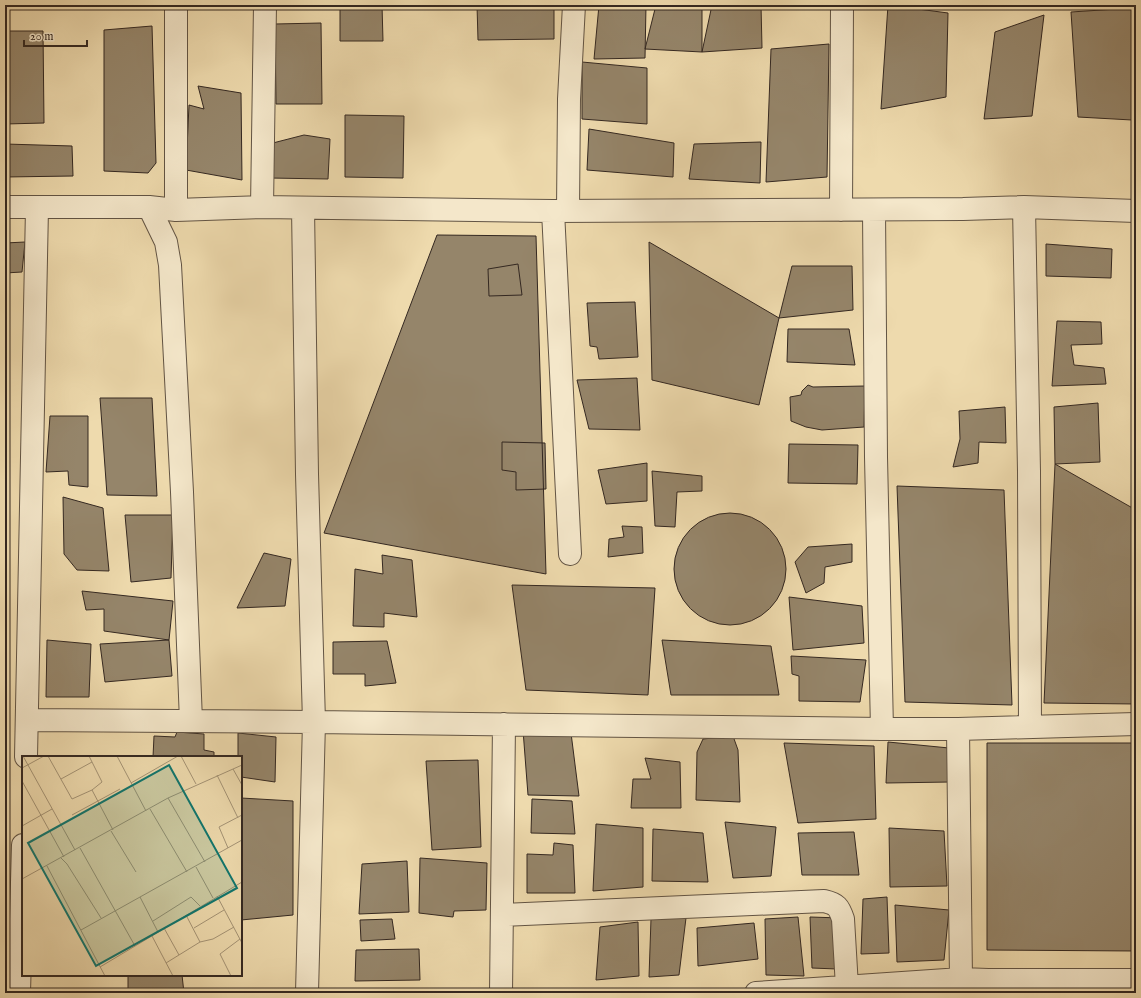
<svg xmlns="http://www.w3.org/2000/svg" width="1141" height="998" viewBox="0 0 1141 998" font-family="'IM FELL English',serif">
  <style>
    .building { fill: #95856a; stroke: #342821 }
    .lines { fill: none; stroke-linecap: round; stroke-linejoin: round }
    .minor-casing { stroke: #625444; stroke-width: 24 }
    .minor { stroke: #f4e7ca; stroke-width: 22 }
    .inset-road { fill: none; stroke: #a49375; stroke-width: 1 }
    .view { fill: #0f766e; fill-opacity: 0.15; stroke: #0f766e; stroke-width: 2 }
    .inset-edge { fill: none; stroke: #342821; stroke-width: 2 }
  </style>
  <rect width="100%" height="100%" fill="#eedaad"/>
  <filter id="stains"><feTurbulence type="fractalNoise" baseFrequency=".005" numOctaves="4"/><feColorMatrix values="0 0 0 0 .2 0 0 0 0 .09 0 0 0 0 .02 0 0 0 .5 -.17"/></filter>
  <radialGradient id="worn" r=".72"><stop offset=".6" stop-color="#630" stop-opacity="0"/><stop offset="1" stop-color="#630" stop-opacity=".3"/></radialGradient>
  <!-- building -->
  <path class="building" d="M340,5H382L383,41H340Z
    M477,5H554V39L478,40Z
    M599,5H646L645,58L594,59Z
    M656,5H702V52L645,49Z
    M712,5H761L762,48L702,52Z
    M888,5L948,13L946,97L881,109Z
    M1132,8V120L1078,117L1071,12Z
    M1044,15L1032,116L984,119L995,32Z
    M321,23L322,104H276L275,24Z
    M152,26L156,163L148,173L104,171V30Z
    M5,31H43L44,123L5,124Z
    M829,44L827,177L766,182L771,49Z
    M582,62L647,68V124L582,119Z
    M198,86L241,93L242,180L186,170L189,105L204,109Z
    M345,115L404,116L403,178L345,177Z
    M589,129L674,143L673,177L587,170Z
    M304,135L330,139L328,179L270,178L269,144Z
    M761,142L760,183L689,179L694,144Z
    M5,144L72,146L73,176L5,177Z
    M437,235L536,236L546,574L324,533Z
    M25,242L22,272L5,273V243Z
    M649,242L779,318L759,405L652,380Z
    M1046,244L1112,249L1111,278L1046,276Z
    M518,264L522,295L489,296L488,269Z
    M792,266H852L853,310L779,318Z
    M635,302L638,357L599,359L597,347L590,346L587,303Z
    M5,310H8L9,377H5Z
    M1057,321L1101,322L1102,344L1071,345L1074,365L1104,368L1106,384L1052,386Z
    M788,329H849L855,365L787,362Z
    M637,378L640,430L589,429L577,380Z
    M808,385L813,387L865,386L864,427L822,430L806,427L791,421L790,397L801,395L802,391Z
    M100,398H152L157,496L107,495Z
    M1098,403L1100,462L1055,464L1054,407Z
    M1005,407L1006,443L979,442L978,463L953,467L960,439L959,411Z
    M50,416H88V487L69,485L68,471L46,472Z
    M502,442L545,443L546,489L516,490V472L502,470Z
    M789,444L858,445L857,484L788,483Z
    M647,463V501L606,504L598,470Z
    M1055,464L1136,510V704L1044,703Z
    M652,471L702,476V491L677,492L675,527L655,526Z
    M897,486L1004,490L1012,705L905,702Z
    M63,497L103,508L109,571L77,570L64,554Z
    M674 569a56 56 0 1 1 112 0a56 56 0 1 1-112 0Z
    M125,515H173L171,578L131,582Z
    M622,526L642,527L643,553L608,557L609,539L624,537Z
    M852,544V562L825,567L824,583L806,593L795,562L808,547Z
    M264,553L291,559L285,606L237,608Z
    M382,555L412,560L417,617L384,613V627L353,626L355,569L383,574Z
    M512,585L655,588L648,695L526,690Z
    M82,591L173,601L169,640L104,631V609L86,610Z
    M789,597L862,606L864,643L793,650Z
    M47,640L91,644L89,697H46Z
    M169,640L172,676L105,682L100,644Z
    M662,640L771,646L779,695H671Z
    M387,641L396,683L365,686V674H333V642Z
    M791,656L866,660L860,702L799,701V676L792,674Z
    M523,730L571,733L579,796L528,795Z
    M177,732L204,734V750L214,752V757H153L154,736L175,737Z
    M238,733L276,737L275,782L241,777V757H238Z
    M733,736L738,750L740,802L696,800L697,752L703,739Z
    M888,742L949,748L950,782L886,783Z
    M784,743L874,746L876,819L798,823Z
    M987,743H1136V951L987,950Z
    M645,758L680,762L681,808H631L633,779H651Z
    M478,760L481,847L432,850L426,761Z
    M241,798L293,801V915L241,920Z
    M532,799L572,801L575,834L531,833Z
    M725,822L776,827L771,876L733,878Z
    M596,824L643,828V887L593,891Z
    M889,828L944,831L947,886L890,887Z
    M653,829L703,833L708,882L652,881Z
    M854,832L859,875H802L798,833Z
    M554,843L573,845L575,893H527V854L553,855Z
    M420,858L487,863L486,910L454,911L453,917L419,913Z
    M407,861L409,912L359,914L362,864Z
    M887,897L889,953L861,954L863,899Z
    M895,905L949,910L944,960L897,962Z
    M798,917L804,976L766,975L765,919Z
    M810,917L841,918L837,969L812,968Z
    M686,918L679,975L649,977L651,919Z
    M392,919L395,939L361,941L360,920Z
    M638,922L639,976L596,980L600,927Z
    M754,923L758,959L698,966L697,928Z
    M419,949L420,980L355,981L356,950Z
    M128,975H182L184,993H128Z"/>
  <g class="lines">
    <!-- minor casing -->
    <g class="minor-casing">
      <path id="minor" d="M5,207H149L176,210L262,207L553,211L963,209L1024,207L1136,211
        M149,207L166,242L170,265L182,492L191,721
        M262,207L265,5
        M1024,207L1029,471L1030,726
        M303,208L307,474L314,722L307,993
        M176,210V5
        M568,210L569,99L574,5
        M841,210L842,5
        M874,210L876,457L882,729
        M553,211L570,554
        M27,720L314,722L882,729H958L1136,724
        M958,729L961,979
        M26,757L37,208
        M502,915L824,901C837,904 839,907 843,919L847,987
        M19,993L23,845
        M501,993L504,724
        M756,993L961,979L988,980H1136"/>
    </g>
    <!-- minor -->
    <use href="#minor" class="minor"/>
  </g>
  <!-- overview -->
  <g transform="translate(22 756)">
    <rect width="220" height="220" fill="#eedaad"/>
    <path class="inset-road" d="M1,0L53,94M26,0L50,43L70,34L80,26L67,0M95,0L124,55M159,0L174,28M0,12L22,0M211,13L220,29M195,19L216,62M39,23L70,6M0,25L42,101M109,27L156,0M70,34L91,74M146,42L183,106M128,53L165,116M50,59L98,33M0,70L30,53M89,75L114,116M58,92L113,190M206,92L197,71L220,59M39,102L45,108L79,162M25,110L83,220M174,111L191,142M0,123L146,42L220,9M195,140L220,187M118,141L136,176M164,159L178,186M131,165L169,141L178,150M142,172L157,199M172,172L202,154M59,174L220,84M130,180L151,220M144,207L178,186L191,183L212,171M78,211L220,126M209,220L198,198L218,183"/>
    <path class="view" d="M147,9L215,132L74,210L6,87Z"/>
    <rect width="220" height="220" class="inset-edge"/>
  </g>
  <!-- margin -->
  <rect width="1141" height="998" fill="none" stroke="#eedaad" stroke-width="20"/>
  <rect x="6" y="6" width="1129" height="986" fill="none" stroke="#342821" stroke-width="2"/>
  <rect x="10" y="10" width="1121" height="978" fill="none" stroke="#342821"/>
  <!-- scale -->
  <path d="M24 40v6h63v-6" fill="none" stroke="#342821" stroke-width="2"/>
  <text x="30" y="40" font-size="12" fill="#342821" stroke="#f4e7ca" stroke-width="3" paint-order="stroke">20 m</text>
  <rect width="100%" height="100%" filter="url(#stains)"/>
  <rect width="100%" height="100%" fill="url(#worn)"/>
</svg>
